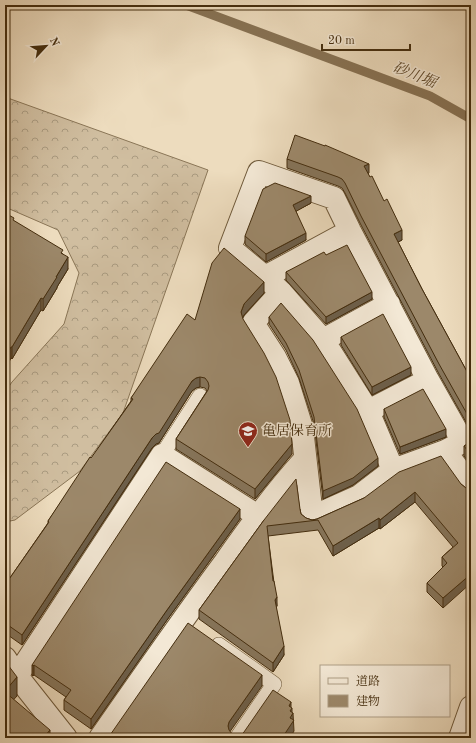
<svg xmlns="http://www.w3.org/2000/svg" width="476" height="743" viewBox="0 0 476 743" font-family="'Old Standard TT','Noto Serif JP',serif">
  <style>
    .forest { fill: url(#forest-crowns); stroke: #8a7657 }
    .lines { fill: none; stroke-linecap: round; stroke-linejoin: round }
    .stream { stroke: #877254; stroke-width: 9 }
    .service-casing { stroke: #6e593a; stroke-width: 16 }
    .minor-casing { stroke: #6e593a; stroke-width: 24 }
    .service { stroke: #f3e8d5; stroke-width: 15 }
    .minor { stroke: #f3e8d5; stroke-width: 22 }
    .wall { fill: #86755b; stroke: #442d0e }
    .shaded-wall { fill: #6d5f4a; stroke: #442d0e }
    .building { fill: #9c886a; stroke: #442d0e }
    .labels { text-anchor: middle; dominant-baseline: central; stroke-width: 3; stroke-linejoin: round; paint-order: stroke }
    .poi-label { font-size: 14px; fill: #442d0e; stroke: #f3e8d5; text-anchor: start }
    .water-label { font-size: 15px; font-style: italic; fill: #604a2b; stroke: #f3e8d5 }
  </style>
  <defs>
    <pattern id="forest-crowns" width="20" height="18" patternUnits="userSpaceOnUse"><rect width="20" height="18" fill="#d0bea0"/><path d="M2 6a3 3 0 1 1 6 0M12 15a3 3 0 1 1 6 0" fill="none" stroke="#aa9b81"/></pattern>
  </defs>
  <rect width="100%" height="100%" fill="#eddcbe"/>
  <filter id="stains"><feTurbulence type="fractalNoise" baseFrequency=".005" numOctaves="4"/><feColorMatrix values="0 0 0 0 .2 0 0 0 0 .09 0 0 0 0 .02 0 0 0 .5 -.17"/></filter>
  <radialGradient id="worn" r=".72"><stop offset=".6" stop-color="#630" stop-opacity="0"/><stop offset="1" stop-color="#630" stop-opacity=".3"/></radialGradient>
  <!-- forest -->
  <path class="forest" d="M5,97L208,170L123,413L80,471L15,520L5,522V392L12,382L64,324L79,273L58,230L5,207Z"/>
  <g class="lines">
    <!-- stream -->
    <path class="stream" d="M186,5L430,96L471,119"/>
    <!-- service casing -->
    <g class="service-casing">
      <path id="service" d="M162,455L200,396
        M219,645L274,684L237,738"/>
    </g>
    <!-- minor casing -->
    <g class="minor-casing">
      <path id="minor" d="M265,277L350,231
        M281,292L253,323L275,357L288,383L302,428L312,517L359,496L393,470L445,451
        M323,340L389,304
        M368,411L428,380
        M393,470L368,411L323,340L281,292L265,277L230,248L259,172L334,198L350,231L428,380L463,442L445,451L471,486
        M5,658L17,676L66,738
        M17,676L162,455L258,516
        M100,738C141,679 182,620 225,562C250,526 276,491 305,459
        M460,738L471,707"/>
    </g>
    <!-- service -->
    <use href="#service" class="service"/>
    <!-- minor -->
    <use href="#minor" class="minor"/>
  </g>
  <!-- wall -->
  <path class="wall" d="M287,159L369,173L368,174L402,240L398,242L422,289L471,379V431L439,374L361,225L345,193L342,188L338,186L287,168Z
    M311,203L296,211L306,240L266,262L245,244V236Z
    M14,221L63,254L68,269L57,287V288L43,311L41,310L12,359L11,358L5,369Z
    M326,255L372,299L326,324L286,280V272Z
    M264,293L244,315L242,318L292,454L255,499L176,449V439L207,391L205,388L200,387L196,388L192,391L159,443L156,444L152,448L22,645L5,633V585L48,523V521L131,401V398L195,320Z
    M269,317L378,466L353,485L323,499L314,424L299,378L286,350L269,324Z
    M341,337L411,375L372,395L341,345Z
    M384,409L446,437L400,454L384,417Z
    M471,441V465L464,456V446L469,443Z
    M461,484L466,488L471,489L443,608L427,592V583L443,567L442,566V557L453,547L415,502L380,529L379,528L333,556L318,530L268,536L277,606L276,607L284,655L273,672L199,619V610L264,520L300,509L301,514L306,518L312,520L317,519L364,498Z
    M240,519L167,620L91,729L64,710V700L66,697L34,675L33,676L32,675V665Z"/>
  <!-- shaded-wall -->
  <path class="shaded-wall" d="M369,164V173L364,176V166Z
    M311,196V203L293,213V205Z
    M402,230V240L394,244V234Z
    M306,233V240L266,262V254Z
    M68,257V269L57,287V288L43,311V299Z
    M264,282V293L244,315L241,322V312L244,304Z
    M372,292V299L326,324V317Z
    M41,298V310L12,359V347Z
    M11,347V358L5,369V357Z
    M411,367V375L372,395V387Z
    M200,377V387L196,388L192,391L159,443L156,444L152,448L22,645V635L152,438L192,381L196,378Z
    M446,429V437L400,454V447Z
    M292,444V454L255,499V489Z
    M378,458V466L353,485L323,499V491Z
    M415,492V502L380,529V520Z
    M240,509V519L167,620L91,729V719L167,610Z
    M379,518V528L333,556V546Z
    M471,574V583L443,608V598Z
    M277,597V606L275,610V600Z
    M284,646V655L273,672V663Z
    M34,665V675L33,676V666Z
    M262,675V686L229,733L228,726L229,722Z
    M17,677V696L5,709V691Z
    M291,702V709L292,708V715L293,713L294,731L290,738H284L289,706Z
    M50,730V738H43Z"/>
  <!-- building -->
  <path class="building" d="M295,135L325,146V145L369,164L364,166L370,177L372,176L384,201L387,199L402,230L394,234L422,289L471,379V421L439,364L361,216L345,183L342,179L338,177L287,159Z
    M275,183L311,196L293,205L306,233L266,254L245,236L263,189Z
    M5,213L14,218L13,220L63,250L61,253L68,257L56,277H57L43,299L41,298L12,347H11L5,357Z
    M347,245L372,292L326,317L286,272L324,252L326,255Z
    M224,248L264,282L244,304L241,312L243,319L264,353L276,377L290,420L292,444L255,489L176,439L208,390L209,386L208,382L205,378L200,377L196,378L192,381L159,433L156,434L152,438L22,635L5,623V585L49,522L48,521L90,457L91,458L133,399L131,398L187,314L195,320L212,263Z
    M281,303L313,340L357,409L378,458L353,478L323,491L314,417L299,370L286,343L269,317Z
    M383,314L411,367L372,387L341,337Z
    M423,389L446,429L400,447L384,409Z
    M471,441V455L464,446L469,443Z
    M441,456L461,484L466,488L471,489V502L470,503L471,504V574L443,598L427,583L447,563L442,557L458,543L415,492L380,520L379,518L333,546L318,520L267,526L273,581H274L277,597L275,600L284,646L273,663L199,610L264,520L296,479L300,509L301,514L306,518L312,520L317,519L364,498L399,472Z
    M166,462L240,509L167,610L91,719L64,700L71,690L34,665L33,666L32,665Z
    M188,623L262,675L229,722L228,726L229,730L232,734L237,736L241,735L244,732L273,690L291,702L289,706L292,708L290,711L293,713L290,718L294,720L284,735L289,738H108Z
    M5,661L17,677L5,691Z
    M5,692L50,730L43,738H5Z"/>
  <!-- icons -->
  <defs>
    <g id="school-pin" transform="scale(1)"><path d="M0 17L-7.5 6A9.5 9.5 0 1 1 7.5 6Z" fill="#8f2418" stroke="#f3e8d5"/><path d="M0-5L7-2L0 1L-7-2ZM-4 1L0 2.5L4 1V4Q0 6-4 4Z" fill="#fff"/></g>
  </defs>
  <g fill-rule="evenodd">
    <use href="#school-pin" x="248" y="431"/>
  </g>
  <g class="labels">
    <!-- poi labels -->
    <g class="poi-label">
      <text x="262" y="431">亀居保育所</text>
    </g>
    <!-- water labels -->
    <g class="water-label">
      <text transform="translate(414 76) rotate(22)">砂川堀</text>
    </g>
  </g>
  <!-- margin -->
  <rect width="476" height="743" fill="none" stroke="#eddcbe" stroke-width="20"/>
  <rect x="6" y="6" width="464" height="731" fill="none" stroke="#442d0e" stroke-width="2"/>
  <rect x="10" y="10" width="456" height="723" fill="none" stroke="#442d0e"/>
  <!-- legend -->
  <rect x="320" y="665" width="130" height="52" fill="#f3e8d5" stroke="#ad9d85"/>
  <rect x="328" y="678" width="20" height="6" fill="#f3e8d5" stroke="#ad9d85"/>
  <text x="356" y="685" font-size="12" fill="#442d0e">道路</text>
  <rect x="328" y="695" width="20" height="12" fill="#9c886a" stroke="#ad9d85"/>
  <text x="356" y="705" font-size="12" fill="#442d0e">建物</text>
  <!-- north arrow -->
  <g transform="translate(46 46) rotate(64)" stroke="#f3e8d5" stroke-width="3" paint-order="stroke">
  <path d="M0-3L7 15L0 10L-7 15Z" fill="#442d0e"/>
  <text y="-6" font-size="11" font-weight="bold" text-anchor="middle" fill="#442d0e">N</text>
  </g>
  <!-- scale -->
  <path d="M322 44v6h88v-6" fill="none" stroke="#442d0e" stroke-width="2"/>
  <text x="328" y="44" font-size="12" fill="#442d0e" stroke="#f3e8d5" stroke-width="3" paint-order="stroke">20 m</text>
  <rect width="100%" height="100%" filter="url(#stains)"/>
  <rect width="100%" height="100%" fill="url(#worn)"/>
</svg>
